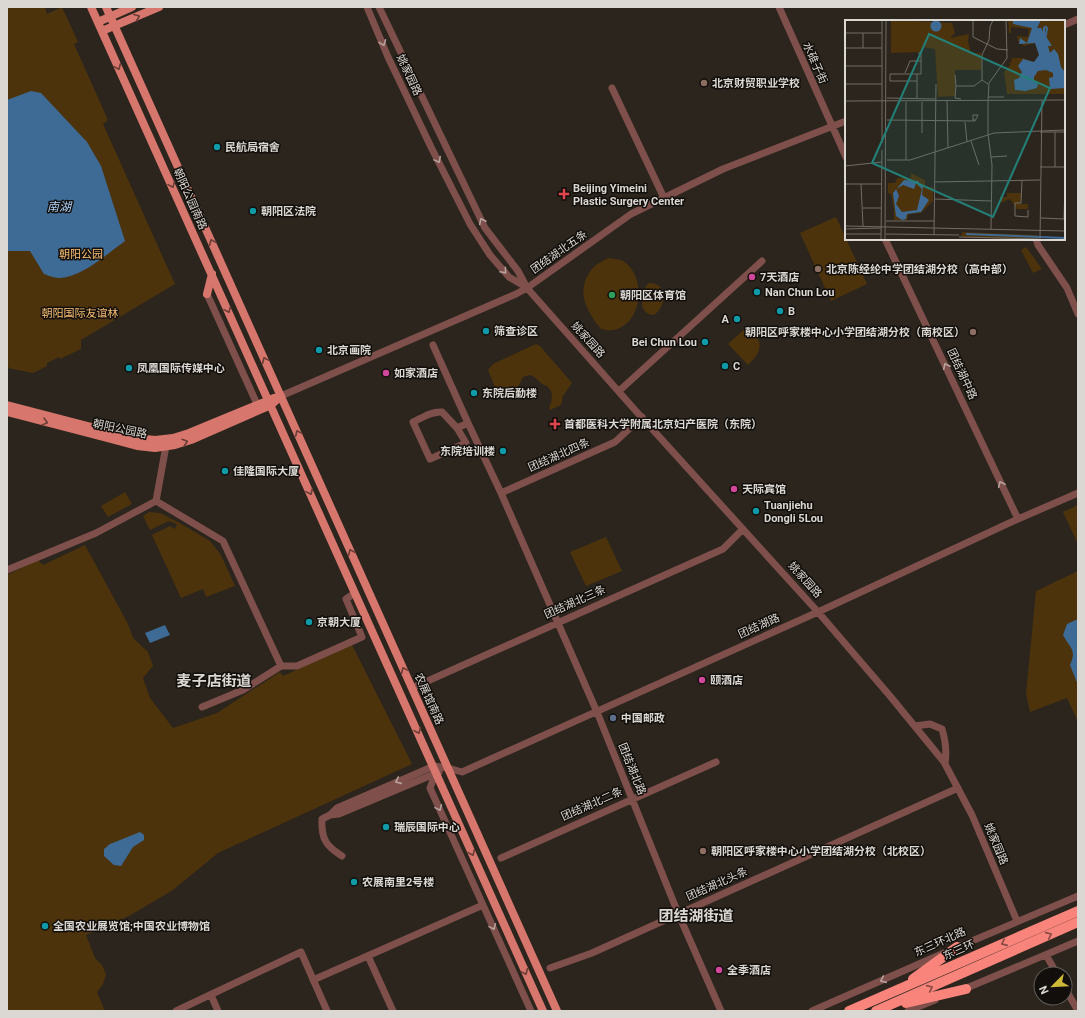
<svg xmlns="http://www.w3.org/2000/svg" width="1085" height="1018" viewBox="0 0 1085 1018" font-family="Roboto,'Noto Sans SC',sans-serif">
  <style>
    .green { fill: #4d330c }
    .water { fill: #3e6b95 }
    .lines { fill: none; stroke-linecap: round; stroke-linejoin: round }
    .minor { stroke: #7f504b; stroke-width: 7 }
    .major { stroke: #d7766d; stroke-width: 8 }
    .highway { stroke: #f9847b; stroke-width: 10 }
    .oneway { stroke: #6a3d37 }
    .oneway2 { stroke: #b6a19c }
    .oneway3 { stroke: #854943 }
    .education-dot { fill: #8d6e63; stroke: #110e0b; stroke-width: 1.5 }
    .culture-dot { fill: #0f9aa8; stroke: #110e0b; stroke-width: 1.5 }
    .health-dot { fill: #e0444e; stroke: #110e0b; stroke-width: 1.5 }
    .hotel-dot { fill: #d1479c; stroke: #110e0b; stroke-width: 1.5 }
    .leisure-dot { fill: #2e9e5b; stroke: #110e0b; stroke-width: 1.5 }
    .service-dot { fill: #5c6f8a; stroke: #110e0b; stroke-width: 1.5 }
    .labels { text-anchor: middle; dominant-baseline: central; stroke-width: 3; stroke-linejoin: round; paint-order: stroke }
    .street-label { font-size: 11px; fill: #dbd7d2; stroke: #110e0b }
    .poi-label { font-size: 11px; font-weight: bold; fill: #dbd7d2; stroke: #110e0b; text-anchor: start }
    .park-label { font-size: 11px; fill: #fac075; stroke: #110e0b }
    .water-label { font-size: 12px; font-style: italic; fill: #add5fb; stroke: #110e0b }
    .district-label { font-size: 15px; font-weight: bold; fill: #dbd7d2; stroke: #110e0b }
    .inset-river { fill: none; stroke: #3e6b95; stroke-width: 2 }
    .inset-road { fill: none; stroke: #716c65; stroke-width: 1 }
    .view { fill: #238078; fill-opacity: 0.15; stroke: #238078; stroke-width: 2 }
    .inset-edge { fill: none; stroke: #dbd7d2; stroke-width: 2 }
  </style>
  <rect width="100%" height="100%" fill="#2b251d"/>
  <!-- green -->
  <path class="green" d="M7,7H45L47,14L62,7L78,42L74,44L108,120L103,124L175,284L81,340V349L60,359L59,357L47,363V366L33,373L8,368L9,366H7Z
    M836,217L867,284L831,301L800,233Z
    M1026,247L1042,269L1033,273L1021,250Z
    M608,258C613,259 619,259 623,261C648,277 642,325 613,330C610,331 605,330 601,329C586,311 575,290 592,269C596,264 603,261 608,258Z
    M649,283C669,283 666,307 654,315C653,315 648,314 647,313C638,307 642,288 649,283Z
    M748,326C764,341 763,351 748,365L728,344Z
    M536,344L540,346L572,383L563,396L561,405L550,410L549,408C552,401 554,393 548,387C547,386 543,384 542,384C536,379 537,377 529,375L523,377L518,387L501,394L497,392L488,370L493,364Z
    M125,492L132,504L108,517L101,506Z
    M1078,505V542H1077L1063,512Z
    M149,512L160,513L178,522L210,541L221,555L235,586L206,597L203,589L181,598L152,535L170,526L175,529L177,524L169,521L150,530L143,516Z
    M606,537L622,571L586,586L570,552Z
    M85,545L128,624L133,638L148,652L153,666L143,678L150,698L173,728L217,713L280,672L283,676L352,645L412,764L218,853L173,890L129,916L86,935L95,958L102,965L106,974L103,984L97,992L105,1011H7V575L38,560L43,565Z
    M1078,571V722L1067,698L1030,712L1026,694L1036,591Z"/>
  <!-- water -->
  <path class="water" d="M31,91L41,93L87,142L101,166L125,241C107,254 82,277 60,278C55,278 49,276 44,274L30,251H7V100Z
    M1078,619V685L1070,665C1077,650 1070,648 1063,635L1067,624Z
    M165,625L170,635L150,643L145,633Z
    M140,832L144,835V840L133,847L121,866L114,865L104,856V849L110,844Z"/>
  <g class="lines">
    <!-- minor -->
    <path class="minor" d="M367,7L388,57L431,147L470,224L490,255L509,277L526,287
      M379,7L485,228L518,271L527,288L635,410L818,612L890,696L944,762L972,815L1017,921
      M779,7L846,157
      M1064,25L1078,19
      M612,88L664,198
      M885,239L1018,519
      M1036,239L1038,245L1067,288L1078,314
      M207,294L257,404
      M433,345L468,423
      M619,391L762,261
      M281,396L516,294L527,288L631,214L723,169L846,121
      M457,428L466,443L430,459L413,422C422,418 431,411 442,412L457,428L468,423L501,493L597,712L678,913L721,1011
      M166,446L156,501L223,541L281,666L243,690L202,707
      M501,493L615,442L642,417
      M7,570L96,533L156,501
      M281,666H297L362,637L346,599L355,593
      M412,688L723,549L743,529
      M915,726L930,724L942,729C946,742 947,751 945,764
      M436,772L430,788L531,1011
      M330,815L337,808L434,766L448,768L462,772L818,612L1018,519L1078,493
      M342,856C326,846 321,839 322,819L330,815L339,814L439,772
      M501,858L716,762
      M953,949L1078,896
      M1046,955L1057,974
      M368,956L393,1011
      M550,968L592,953L958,788
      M313,980L483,905
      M1065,988L1078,1011
      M962,990L1078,941
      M211,995L218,1011
      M176,1011L301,952L327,1011
      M812,1011L944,953
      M908,1011L935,1000"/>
    <!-- major -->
    <path class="major" d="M91,7L543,1011
      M106,7L557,1011
      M98,22L132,7
      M102,31L159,7
      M207,294L212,274
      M7,405L107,431L137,438L155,440L173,438L189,433L274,398
      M7,412L107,438L137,446L155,448L175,445L191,440L271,405L281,396"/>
    <!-- highway -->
    <path class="highway" d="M913,979L957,947
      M906,1003L966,989
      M849,1011L1078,911
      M876,1011L1078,922"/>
  </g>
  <!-- one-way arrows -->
  <defs><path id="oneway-chevron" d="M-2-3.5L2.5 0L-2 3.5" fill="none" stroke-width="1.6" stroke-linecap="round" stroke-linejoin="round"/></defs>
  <g class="oneway">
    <use href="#oneway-chevron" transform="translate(137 17) rotate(-23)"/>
    <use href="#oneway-chevron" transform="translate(118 67) rotate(66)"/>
    <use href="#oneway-chevron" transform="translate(172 185) rotate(66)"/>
    <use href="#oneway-chevron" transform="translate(212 242) rotate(-114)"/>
    <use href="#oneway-chevron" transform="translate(228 310) rotate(66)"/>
    <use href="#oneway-chevron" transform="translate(265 360) rotate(-114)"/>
    <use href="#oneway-chevron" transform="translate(45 422) rotate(15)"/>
    <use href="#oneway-chevron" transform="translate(298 433) rotate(-114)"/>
    <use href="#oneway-chevron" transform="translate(185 442) rotate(-18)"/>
    <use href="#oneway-chevron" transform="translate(310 492) rotate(66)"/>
    <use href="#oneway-chevron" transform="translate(351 552) rotate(-114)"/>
    <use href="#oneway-chevron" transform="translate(404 670) rotate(-114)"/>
    <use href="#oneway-chevron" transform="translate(418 731) rotate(66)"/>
    <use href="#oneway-chevron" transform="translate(472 853) rotate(66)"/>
    <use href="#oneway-chevron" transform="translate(525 972) rotate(66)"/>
  </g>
  <g class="oneway2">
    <use href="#oneway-chevron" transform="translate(383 43) rotate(68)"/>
    <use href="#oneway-chevron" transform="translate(438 160) rotate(62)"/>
    <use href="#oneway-chevron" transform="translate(482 221) rotate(-116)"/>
    <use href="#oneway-chevron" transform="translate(504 271) rotate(49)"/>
    <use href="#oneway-chevron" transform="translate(946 366) rotate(-115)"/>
    <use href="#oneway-chevron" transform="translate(1001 484) rotate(-115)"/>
    <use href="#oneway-chevron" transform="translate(398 781) rotate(156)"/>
    <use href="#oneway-chevron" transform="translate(439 808) rotate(66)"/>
    <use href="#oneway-chevron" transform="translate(493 927) rotate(66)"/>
    <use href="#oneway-chevron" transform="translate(883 980) rotate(156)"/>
  </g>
  <g class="oneway3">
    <use href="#oneway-chevron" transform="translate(1049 935) rotate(-24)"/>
    <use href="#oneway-chevron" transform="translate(1004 943) rotate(156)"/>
    <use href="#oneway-chevron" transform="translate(930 988) rotate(-24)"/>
  </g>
  <!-- markers -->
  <g class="education-dot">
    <circle cx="704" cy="83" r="4"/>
    <circle cx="818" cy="269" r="4"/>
    <circle cx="973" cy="332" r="4"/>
    <circle cx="703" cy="851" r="4"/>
  </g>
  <g class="culture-dot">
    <circle cx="217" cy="147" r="4"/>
    <circle cx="253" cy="211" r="4"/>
    <circle cx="757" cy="292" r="4"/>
    <circle cx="780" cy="311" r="4"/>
    <circle cx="737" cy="319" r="4"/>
    <circle cx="486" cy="331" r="4"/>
    <circle cx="705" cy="342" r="4"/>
    <circle cx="319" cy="350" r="4"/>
    <circle cx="725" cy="366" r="4"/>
    <circle cx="129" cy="368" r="4"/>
    <circle cx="474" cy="393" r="4"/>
    <circle cx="503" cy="451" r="4"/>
    <circle cx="225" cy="471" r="4"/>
    <circle cx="756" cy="511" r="4"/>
    <circle cx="309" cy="622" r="4"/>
    <circle cx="386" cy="827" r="4"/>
    <circle cx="354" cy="882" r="4"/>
    <circle cx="45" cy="926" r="4"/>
  </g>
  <g class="health-dot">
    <path d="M562 188h4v4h4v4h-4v4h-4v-4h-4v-4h4z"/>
    <path d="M553 418h4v4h4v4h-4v4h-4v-4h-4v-4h4z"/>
  </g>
  <g class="hotel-dot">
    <circle cx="752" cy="277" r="4"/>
    <circle cx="386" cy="373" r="4"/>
    <circle cx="734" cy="489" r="4"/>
    <circle cx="702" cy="680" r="4"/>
    <circle cx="719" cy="970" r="4"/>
  </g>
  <circle class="leisure-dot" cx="612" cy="295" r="4"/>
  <circle class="service-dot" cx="613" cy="718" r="4"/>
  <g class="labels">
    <!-- street labels -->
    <g class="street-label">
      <text transform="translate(815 63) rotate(66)">水碓子街</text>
      <text transform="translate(409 75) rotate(65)">姚家园路</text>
      <text transform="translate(190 199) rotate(66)">朝阳公园南路</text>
      <text transform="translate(559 252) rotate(-35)">团结湖北五条</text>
      <text transform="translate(588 340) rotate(48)">姚家园路</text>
      <text transform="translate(962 374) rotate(65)">团结湖中路</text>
      <text transform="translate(120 429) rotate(12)">朝阳公园路</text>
      <text transform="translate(559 455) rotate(-24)">团结湖北四条</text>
      <text transform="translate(805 580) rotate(48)">姚家园路</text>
      <text transform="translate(575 602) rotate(-24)">团结湖北三条</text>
      <text transform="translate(759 626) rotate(-24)">团结湖路</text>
      <text transform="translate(429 699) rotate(66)">农展馆南路</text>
      <text transform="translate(632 769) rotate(68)">团结湖北路</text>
      <text transform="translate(592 804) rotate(-24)">团结湖北二条</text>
      <text transform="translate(996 844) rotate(67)">姚家园路</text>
      <text transform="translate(717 884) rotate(-24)">团结湖北头条</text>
      <text transform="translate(940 942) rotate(-24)">东三环北路</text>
      <text transform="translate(959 950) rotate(-24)">东三环</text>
    </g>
    <!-- poi labels -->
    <g class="poi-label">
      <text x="712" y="83">北京财贸职业学校</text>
      <text x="225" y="147">民航局宿舍</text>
      <text x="573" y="188">Beijing Yimeini<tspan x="573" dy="13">Plastic Surgery Center</tspan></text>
      <text x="261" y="211">朝阳区法院</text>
      <text x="826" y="269">北京陈经纶中学团结湖分校（高中部）</text>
      <text x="760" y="277">7天酒店</text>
      <text x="765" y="292">Nan Chun Lou</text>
      <text x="620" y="295">朝阳区体育馆</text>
      <text x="788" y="311">B</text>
      <text x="729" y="319" text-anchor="end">A</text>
      <text x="494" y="331">筛查诊区</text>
      <text x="965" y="332" text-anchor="end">朝阳区呼家楼中心小学团结湖分校（南校区）</text>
      <text x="697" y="342" text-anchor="end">Bei Chun Lou</text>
      <text x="327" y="350">北京画院</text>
      <text x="733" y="366">C</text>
      <text x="137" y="368">凤凰国际传媒中心</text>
      <text x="394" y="373">如家酒店</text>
      <text x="482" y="393">东院后勤楼</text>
      <text x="564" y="424">首都医科大学附属北京妇产医院（东院）</text>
      <text x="495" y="451" text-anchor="end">东院培训楼</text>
      <text x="233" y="471">佳隆国际大厦</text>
      <text x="742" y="489">天际宾馆</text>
      <text x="764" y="505">Tuanjiehu<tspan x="764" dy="13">Dongli 5Lou</tspan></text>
      <text x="317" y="622">京朝大厦</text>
      <text x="710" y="680">颐酒店</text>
      <text x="621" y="718">中国邮政</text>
      <text x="394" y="827">瑞辰国际中心</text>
      <text x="711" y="851">朝阳区呼家楼中心小学团结湖分校（北校区）</text>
      <text x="362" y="882">农展南里2号楼</text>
      <text x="53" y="926">全国农业展览馆;中国农业博物馆</text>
      <text x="727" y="970">全季酒店</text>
    </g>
    <!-- park labels -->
    <g class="park-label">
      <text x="81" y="254">朝阳公园</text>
      <text x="80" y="313">朝阳国际友谊林</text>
    </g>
    <!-- water labels -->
    <g class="water-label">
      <text x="59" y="207">南湖</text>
    </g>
    <!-- district labels -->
    <g class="district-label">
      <text x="214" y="681">麦子店街道</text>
      <text x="696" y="916">团结湖街道</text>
    </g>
  </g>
  <!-- overview -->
  <g transform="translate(845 20)">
    <rect width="220" height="220" fill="#2b251d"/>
    <path d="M46,0L107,3L110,13L105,18L124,14L123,22L126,33H136V50H110V76L93,77L90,29L77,27L76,32L46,33ZM163,0H220V74H162L159,52L165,45L164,42L166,43L167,38H178L189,42L194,35L190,23L179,26L173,21L172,16L183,17L184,9L166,7V13H164ZM66,153L80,160V168L88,167V181L76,193L64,194L62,200H49V190L46,174L43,173V163H50L52,158H66ZM162,173H177L175,184H183V189H172L165,179L155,183V177H162ZM117,212L192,215V220L116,217Z" fill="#4d330c"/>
    <path d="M168,0H196L192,8H196L207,26H203L205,33L209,29L213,34L216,47L220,52V68L205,69L204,58L208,57V53L201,50L193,51L189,57V61L193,64L192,68L180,71L170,70L169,60L174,58L177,52L173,46L178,39L189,42L194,35L190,23L174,24L175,18L182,23L187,8L168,4ZM85.5 6a5.5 5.5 0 1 1 11 0a5.5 5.5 0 1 1-11 0ZM59,160L73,161L78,167L77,175L84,180L76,192L62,194L61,199L57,200L51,196L48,173ZM71,163L77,169L72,190L57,192L51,184L54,176L51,169L58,165L69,169Z" fill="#3e6b95" fill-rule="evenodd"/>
    <path class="inset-river" d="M199,7V14L201,15L202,8L200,6M121,214L220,218"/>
    <path class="inset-road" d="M0,0V28M37,0V123M128,0V17L152,29L163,30M0,13H37M0,28H37M18,28V13M0,46H37M60,53L65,41H76M110,55L111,66H129L137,60L143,64M137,60V35L144,20L145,7L148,0M72,61H45V54H76V33H73M0,64H37M111,66L110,78L116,79M143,77H159M42,78L90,79M72,78V54M0,81L220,80M102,81L103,128M143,81V114L147,145L146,209M143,81L144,63L162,38L161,0M77,82V113M42,100L130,101L133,95H128V100H130M120,102L122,122M195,112H220M126,121L134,145M146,137L162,136M42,140H65L149,113L220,110M61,140V82M0,146L37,142M195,147H220M210,147V112M177,160L176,183H170V196L183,197V190M90,162L195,160M0,164H37M16,164L18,206M90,179L146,181M18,188H36M196,198L219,199M219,199L220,164M41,201H89M0,206L220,211M0,209L36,208M0,214H36M41,214L114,215M89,215L91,64M114,217L194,219M36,220L37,130M40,220L41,0M195,220H217M195,220L197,80"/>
    <path class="view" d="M84,14L205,68L148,197L27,143Z"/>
    <rect width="220" height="220" class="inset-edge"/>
  </g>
  <!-- border -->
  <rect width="1085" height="1018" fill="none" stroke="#dbd7d2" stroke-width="16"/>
  <!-- north arrow -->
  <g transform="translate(1053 986) rotate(246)"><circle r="19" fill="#110e0b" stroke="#625e5b"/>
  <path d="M0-3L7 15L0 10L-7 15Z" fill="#cdb938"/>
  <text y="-6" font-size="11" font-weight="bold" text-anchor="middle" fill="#dbd7d2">N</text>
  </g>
</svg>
